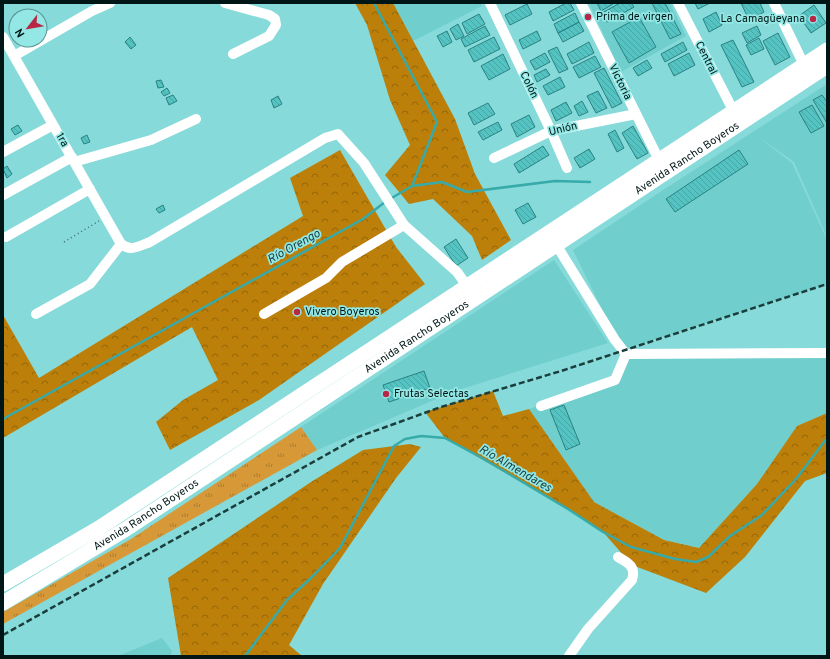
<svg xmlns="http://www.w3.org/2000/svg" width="830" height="659" viewBox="0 0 830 659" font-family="Overpass,sans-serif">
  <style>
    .built { fill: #70cecc }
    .grass { fill: url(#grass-tufts) }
    .forest { fill: url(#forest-crowns) }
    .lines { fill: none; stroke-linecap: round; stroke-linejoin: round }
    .stream { stroke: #37aaaa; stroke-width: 2.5 }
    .building { fill: url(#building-back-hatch); stroke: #2a8382 }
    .path { stroke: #3d6f6f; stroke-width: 1.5; stroke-dasharray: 1 3; stroke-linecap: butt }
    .minor { stroke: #fff; stroke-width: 10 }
    .highway { stroke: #fff; stroke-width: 15 }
    .rail { stroke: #1b3e3d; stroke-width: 2.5; stroke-dasharray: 6 3; stroke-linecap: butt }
    .poi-dot { fill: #b92747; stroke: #93e8e6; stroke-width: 1.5 }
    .labels { text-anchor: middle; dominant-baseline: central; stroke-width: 3.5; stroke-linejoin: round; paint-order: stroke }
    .poi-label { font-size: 11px; fill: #001616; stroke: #93e8e6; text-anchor: start }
    .street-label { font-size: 11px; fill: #001616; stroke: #93e8e6 }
    .water-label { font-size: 12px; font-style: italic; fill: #1b3d3d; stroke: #93e8e6 }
  </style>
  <defs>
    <pattern id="grass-tufts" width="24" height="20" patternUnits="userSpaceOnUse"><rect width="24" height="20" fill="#d79938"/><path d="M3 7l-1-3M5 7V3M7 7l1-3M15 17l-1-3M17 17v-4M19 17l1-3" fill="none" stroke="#ac7c2e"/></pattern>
    <pattern id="forest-crowns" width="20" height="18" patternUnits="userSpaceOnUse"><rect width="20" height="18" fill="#bc7f09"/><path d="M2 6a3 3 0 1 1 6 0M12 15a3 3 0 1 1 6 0" fill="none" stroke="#966709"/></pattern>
    <pattern id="building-back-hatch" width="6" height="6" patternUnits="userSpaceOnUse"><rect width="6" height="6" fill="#54c3c2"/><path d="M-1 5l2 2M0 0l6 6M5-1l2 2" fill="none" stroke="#47a7a6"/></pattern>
  </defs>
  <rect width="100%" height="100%" fill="#86dad9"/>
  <!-- built -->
  <path class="built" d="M393,3H480L482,6L413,41Z
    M589,3H670L686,36L621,72Z
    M827,84V237L794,162L756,135L792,163L827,240V284L622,350L573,250L654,196Z
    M554,260L608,343L455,391L317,450L301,427Z
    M827,353V413L797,426L757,484L699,548L664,540L594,502L529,409L615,380L626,354Z
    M162,638L172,651L171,656H118Z"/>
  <!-- grass -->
  <path class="grass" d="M301,427L317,450L3,624V612L131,539Z"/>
  <!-- forest -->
  <path class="forest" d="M355,3H393L455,119L475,174L511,240L482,260L472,236L433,199L409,204L385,175L410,145L390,100L367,25Z
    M340,150L396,247L425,284L259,400L170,450L156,422L183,400L218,380L192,327L3,438V315L39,378L303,216L290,178Z
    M493,391L503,416L529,409L594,502L664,540L699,548L757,484L797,426L827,413V473L805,481L745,557L706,593L632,565L603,532L568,509L445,438L425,412Z
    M410,444L421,447L396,478L323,584L289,645L302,656H181L168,578L311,482L363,450Z"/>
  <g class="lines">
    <!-- stream -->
    <path class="stream" d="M374,3L437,122L412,186L390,199
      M412,186L442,182L467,192L555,181L590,182
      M3,419L363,219L385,202
      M245,656L287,600L312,577L340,548L394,446L405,439L421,436L445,438L482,458L568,509L603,532L631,547L675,559L696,562L708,557L730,536L762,515L796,479L827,438"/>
  </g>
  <!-- building -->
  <path class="building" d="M566,3H570L574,10L553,21L549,12Z
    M597,3H613V4L601,11Z
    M620,3H631L634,7L607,22L602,13Z
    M652,3H665L681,34L670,39Z
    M695,3H710L698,9Z
    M741,3H760L764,12L749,20Z
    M527,4L532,14L510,25L505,15Z
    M814,5L826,23L811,33L799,16Z
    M716,12L722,25L709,32L703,19Z
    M575,13L579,22L558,33L554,24Z
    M479,14L485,24L467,34L462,23Z
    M639,17L656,47L629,63L612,32Z
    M579,22L584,31L563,42L558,33Z
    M458,24L464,36L456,40L450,29Z
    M485,26L490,35L465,47L461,39Z
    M757,26L761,35L747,43L742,33Z
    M447,31L452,42L443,47L437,36Z
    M537,31L541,40L523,49L519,40Z
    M778,33L790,57L775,65L763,41Z
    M130,37L136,45L131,49L125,42Z
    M494,37L500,49L474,62L468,50Z
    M759,38L764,49L751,55L746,45Z
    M733,40L754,82L742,87L721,45Z
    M589,42L594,53L572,64L567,54Z
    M683,42L687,50L665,62L661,54Z
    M557,47L568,69L559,73L548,51Z
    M545,53L550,62L535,70L530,61Z
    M689,53L695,65L674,76L668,64Z
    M503,54L510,69L489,80L481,66Z
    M595,56L601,67L579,78L573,67Z
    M647,60L652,68L638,76L633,68Z
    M604,68L622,103L612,108L594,73Z
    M546,69L550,75L537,82L534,75Z
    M560,77L565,87L548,95L543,86Z
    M161,80L164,87L158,88L156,81Z
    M167,88L170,93L164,96L161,92Z
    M598,91L607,108L596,113L587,96Z
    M173,95L177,101L169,105L166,98Z
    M822,95L827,102V123L813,100Z
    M278,96L282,104L274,108L271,100Z
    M582,101L588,112L579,116L574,106Z
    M566,102L572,113L556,121L551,110Z
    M488,103L495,114L474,125L468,113Z
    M812,105L824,126L811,133L799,112Z
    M529,115L535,127L517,137L511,124Z
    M498,122L502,130L483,140L478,132Z
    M18,125L22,131L15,135L11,129Z
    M633,126L648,153L637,159L622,133Z
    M615,130L624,148L617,152L608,134Z
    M87,135L90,142L84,144L81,138Z
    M543,146L549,155L519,173L514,164Z
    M589,149L595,159L580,168L574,158Z
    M739,150L748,164L675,212L666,199Z
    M7,166L12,174L7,178L3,169Z
    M528,203L536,217L523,224L515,210Z
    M163,205L165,210L159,213L156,209Z
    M456,239L468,258L456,266L444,247Z
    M424,371L430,388L389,402L383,385Z
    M564,405L580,444L566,450L550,410Z"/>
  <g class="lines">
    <!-- path -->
    <path class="path" d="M64,242L99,221"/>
    <!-- minor -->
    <path class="minor" d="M225,3L269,15L275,19L276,25L269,36L233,54
      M490,3L551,131L567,168
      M581,3L659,160
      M678,3L734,112
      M774,3L804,65
      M3,37L121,244C131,252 139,246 150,242L325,138L338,134L364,163L404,225L457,272L467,286
      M14,56L92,11L110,3
      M3,152L53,125
      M494,158L551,131L636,114
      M74,162L151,140L196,119
      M3,195L72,157
      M6,237L90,189
      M557,246L615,340L626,354L827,353
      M36,314L90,284L121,244
      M264,314L326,278L342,262L404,225
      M541,406L615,380L626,354
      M569,656L588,629L632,580C636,567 629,563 618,557"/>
    <!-- highway -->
    <g class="highway">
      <path d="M3,584L99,528L827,50"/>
      <path id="s1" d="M3,603L126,529L827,66"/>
    </g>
    <!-- rail -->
    <path class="rail" d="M3,635L358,437L441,407L561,371L827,284"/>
  </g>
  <!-- markers -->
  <g class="poi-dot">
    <circle cx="588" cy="17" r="4"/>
    <circle cx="813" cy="19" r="4"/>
    <circle cx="297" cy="312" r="4"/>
    <circle cx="386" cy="394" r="4"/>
  </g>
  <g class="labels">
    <!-- poi labels -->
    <g class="poi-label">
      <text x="596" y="17">Prima de virgen</text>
      <text x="805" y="19" text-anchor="end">La Camagüeyana</text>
      <text x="305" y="312">Vivero Boyeros</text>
      <text x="394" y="394">Frutas Selectas</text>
    </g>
    <!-- street labels -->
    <g class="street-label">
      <text transform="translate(706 58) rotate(63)">Central</text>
      <text transform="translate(620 82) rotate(64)">Victoria</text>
      <text transform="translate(529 85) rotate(64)">Colón</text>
      <text transform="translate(563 129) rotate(-14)">Unión</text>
      <text transform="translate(62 140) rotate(60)">1ra</text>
      <text stroke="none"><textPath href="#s1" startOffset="816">Avenida Rancho Boyeros</textPath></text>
      <text stroke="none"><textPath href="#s1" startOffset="492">Avenida Rancho Boyeros</textPath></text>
      <text stroke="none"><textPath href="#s1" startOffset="168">Avenida Rancho Boyeros</textPath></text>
    </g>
    <!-- water labels -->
    <g class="water-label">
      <text transform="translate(294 247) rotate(-29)">Río Orengo</text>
      <text transform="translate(515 469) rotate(30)">Río Almendares</text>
    </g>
  </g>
  <!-- border -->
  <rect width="830" height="659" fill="none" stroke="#001616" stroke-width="8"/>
  <!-- north arrow -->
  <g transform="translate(28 28) rotate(239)"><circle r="19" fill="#93e8e6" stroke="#589493"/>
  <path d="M0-3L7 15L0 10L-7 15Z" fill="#b92747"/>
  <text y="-6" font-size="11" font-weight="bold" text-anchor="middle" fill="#001616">N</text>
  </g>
</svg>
